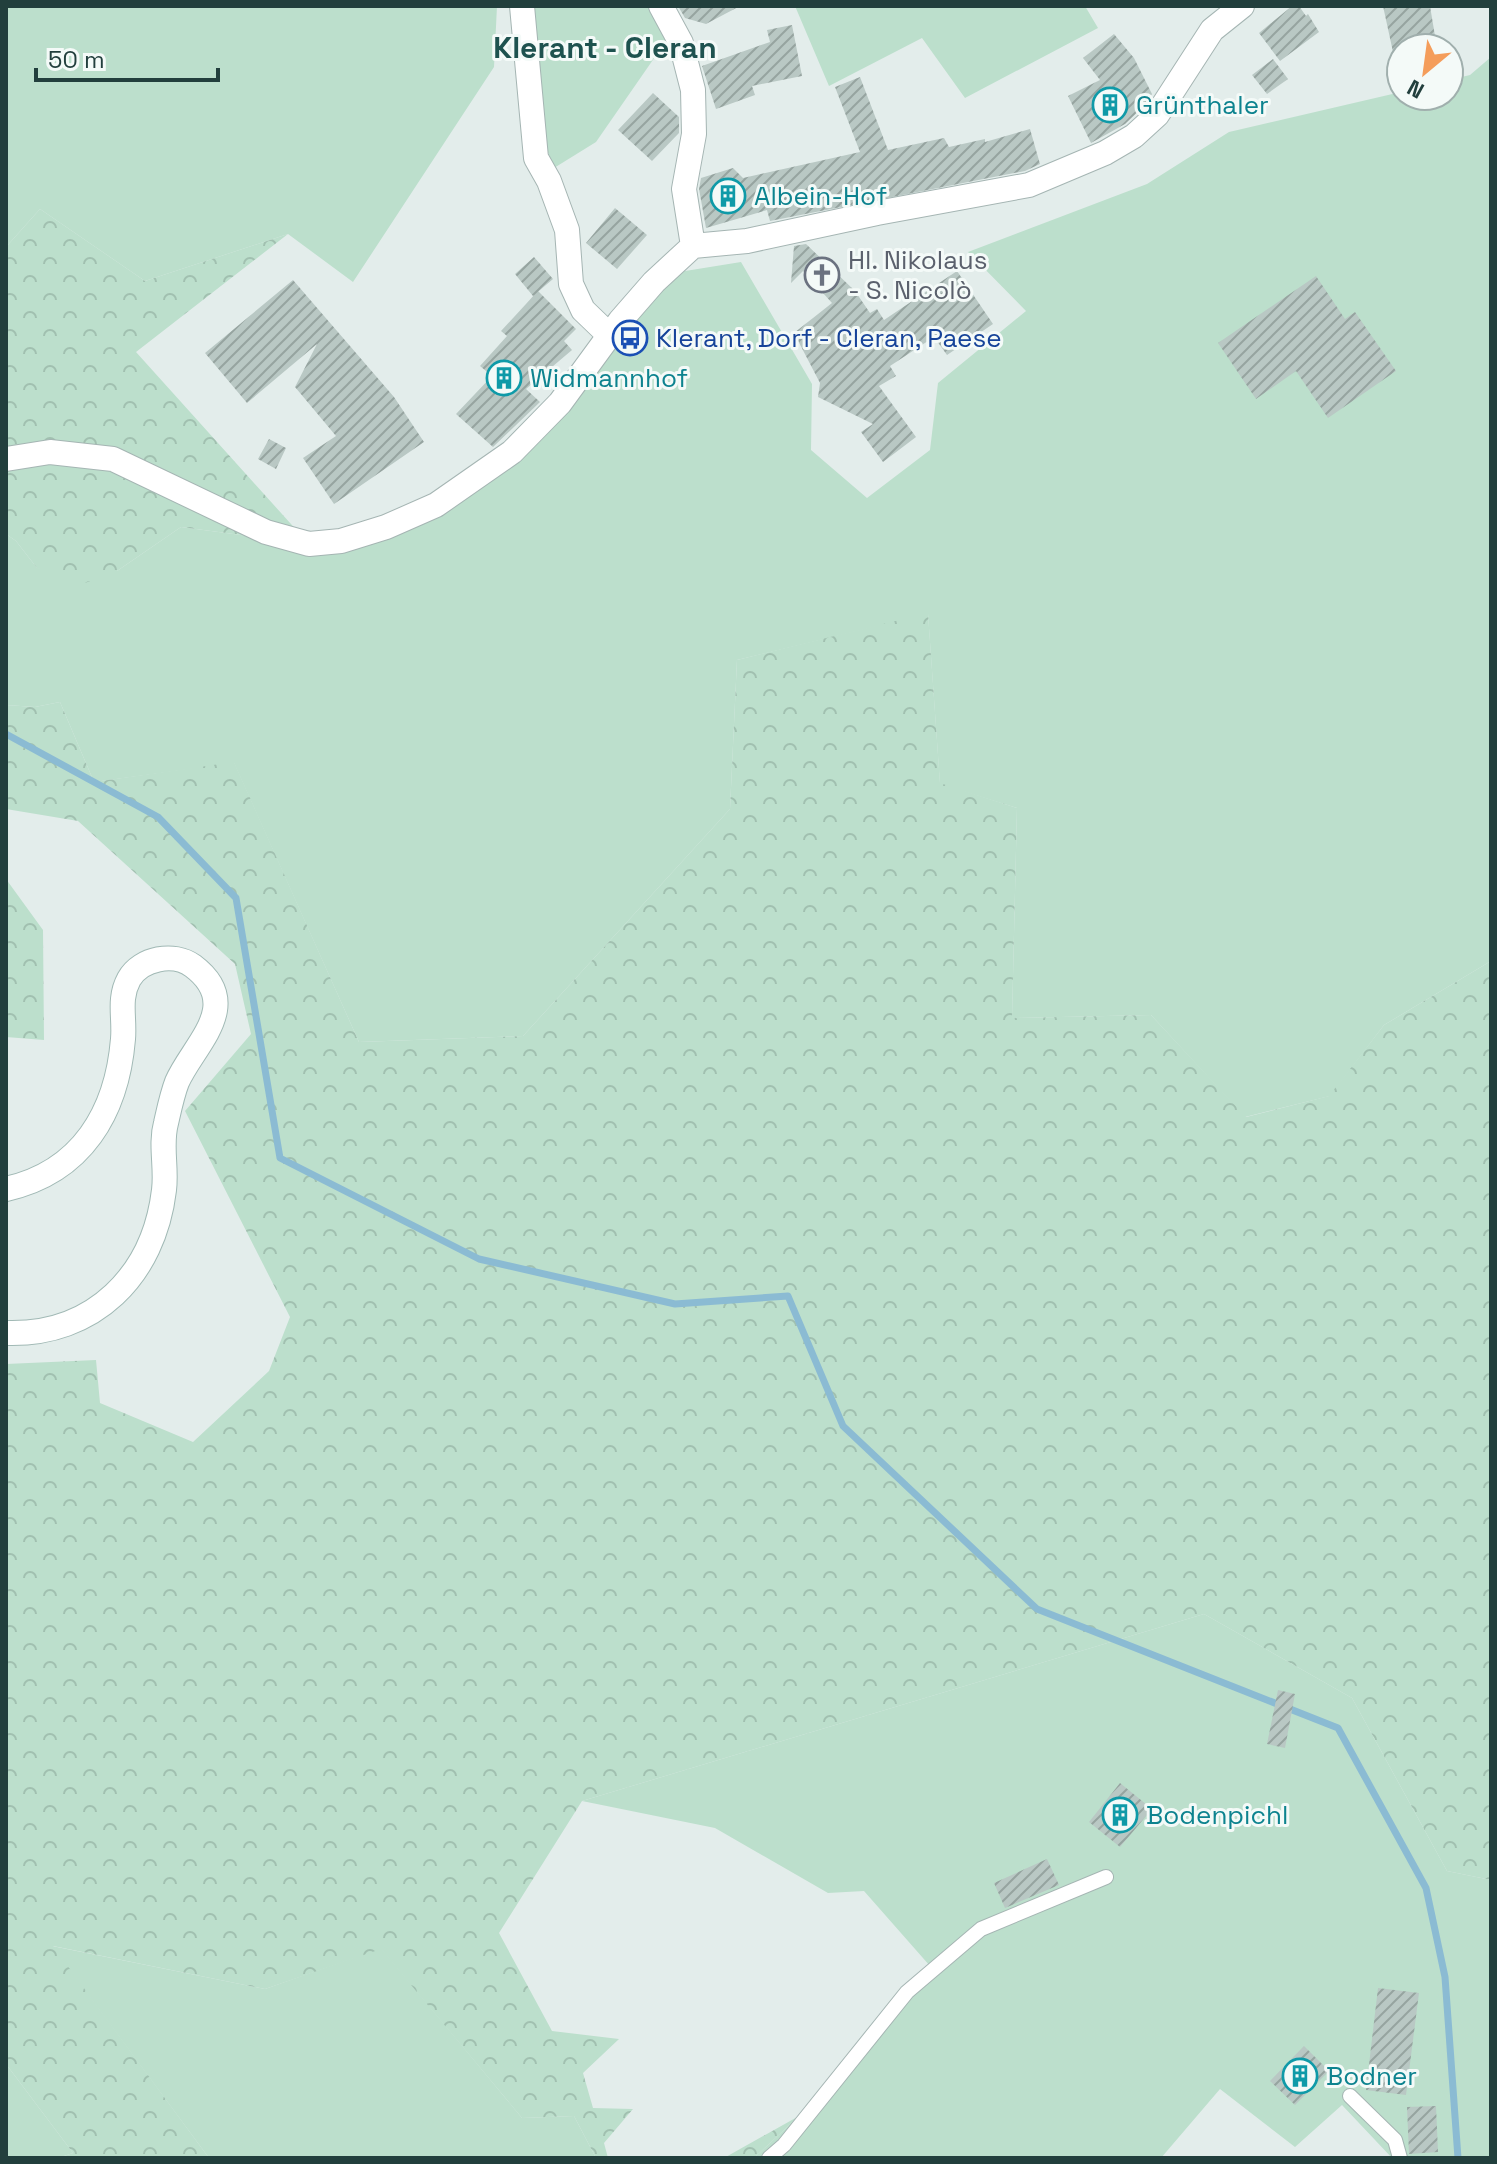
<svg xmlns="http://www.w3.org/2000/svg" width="1497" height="2164" viewBox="0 0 1497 2164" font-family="'Space Grotesk',sans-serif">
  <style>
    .green { fill: #bcdfcc }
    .forest { fill: url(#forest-crowns) }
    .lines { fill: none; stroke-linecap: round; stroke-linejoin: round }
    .stream { stroke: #8bbbd3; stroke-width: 7 }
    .building { fill: url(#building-hatch) }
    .lane-casing { stroke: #a5b5b3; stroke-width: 16 }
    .street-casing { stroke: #a5b5b3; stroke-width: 26 }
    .secondary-casing { stroke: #a1b9b5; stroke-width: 26 }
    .lane { stroke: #fff; stroke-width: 14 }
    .street { stroke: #fff; stroke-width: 24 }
    .secondary { stroke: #fff; stroke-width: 24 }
    .labels { text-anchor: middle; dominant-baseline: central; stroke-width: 6; stroke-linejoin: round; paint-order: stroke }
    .culture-label { font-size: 26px; fill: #0d838f; stroke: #f4faf8; text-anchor: start }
    .worship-label { font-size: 26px; fill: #5b616d; stroke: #f4faf8; text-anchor: start }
    .transit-label { font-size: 26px; fill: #164399; stroke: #f4faf8; text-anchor: start }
    .quarter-label { font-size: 30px; font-weight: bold; fill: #1e524f; stroke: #f4faf8 }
  </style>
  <defs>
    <pattern id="forest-crowns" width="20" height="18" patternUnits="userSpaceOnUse" patternTransform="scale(2)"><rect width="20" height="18" fill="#bcdfcc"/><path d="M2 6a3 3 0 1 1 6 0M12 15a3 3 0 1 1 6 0" fill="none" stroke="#a1c0b0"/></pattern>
    <pattern id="building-hatch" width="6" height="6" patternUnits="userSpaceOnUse" patternTransform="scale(2)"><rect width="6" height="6" fill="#b9c8c4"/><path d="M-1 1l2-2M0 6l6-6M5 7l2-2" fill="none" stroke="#96a4a0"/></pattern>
  </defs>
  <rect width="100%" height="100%" fill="#e3edeb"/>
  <!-- green -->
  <path class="green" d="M6,6H497L494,67L353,282L288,234L145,281L40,209L6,247Z
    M529,6H650L666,41L596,142L554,168L546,147Z
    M795,6H1085L1098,28L965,98L922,38L829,86Z
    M1491,57V961L1384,1025L1330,1096L1245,1117L1151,1015L1012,1018L1017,808L940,784L928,614L737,660L730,809L523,1036L359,1042L234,763L94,782L60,702L35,707L6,705V534L16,541L37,568L117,571L181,527L309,544L341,541L512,452L679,272L741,262L812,384L811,450L867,498L930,450L938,383L1026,311L968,252L1147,184L1229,132L1401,92V96H1449V80L1470,75Z
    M1204,1614L1352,1698L1447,1871L1491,1880V2158H1392L1342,2105L1295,2147L1220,2089L1161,2158H754L799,2116L930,1966L864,1891L828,1893L715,1828L582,1801Z
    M52,1946L265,1989L381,1948L522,2118L574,2116L596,2158H209Z
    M6,2064L73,2153L58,2158H6Z"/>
  <!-- forest -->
  <path class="forest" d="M40,209L145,281L288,234L136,352L309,544L181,527L117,571L85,583L37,568L16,541L6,534V247Z
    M928,613L940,783L1017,808L1012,1018L1151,1015L1246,1117L1329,1096L1384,1025L1491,961V1880L1447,1871L1352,1698L1204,1614L582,1801L499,1933L552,2031L619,2039L583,2073L593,2108L633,2109L604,2143L608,2158H596L574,2116L522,2118L381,1949L265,1989L53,1946L209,2158H58L73,2153L6,2064V1364L96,1360L100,1403L193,1442L269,1371L290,1317L185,1111L251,1034L235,964L78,821L6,809V705L35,707L60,702L94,782L234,762L359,1042L523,1036L730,809L737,660Z
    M6,879L43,930L44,1040L6,1037Z
    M799,2116L754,2158H724Z"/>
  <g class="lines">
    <!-- stream -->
    <path class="stream" d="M6,734L158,817L236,898L280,1158L479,1259L675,1304L788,1296L843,1426L1037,1609L1338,1728L1426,1888L1445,1977L1458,2158"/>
  </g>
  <!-- building -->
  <path class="building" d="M678,6H740L706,24L685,18Z
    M1292,6H1299L1306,16L1308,14L1319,32L1280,61L1259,33Z
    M1383,6H1430L1436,42L1393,52Z
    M792,25L802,76L752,86L755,95L716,109L702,66L770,42L767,30Z
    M1114,34L1134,58L1152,94L1145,105L1125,124L1091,143L1068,96L1100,80L1083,58Z
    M1273,59L1288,79L1267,94L1252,75Z
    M860,77L888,150L944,138L949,147L985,139V142L1030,129L1040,164L1025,171L770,221L767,210L706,228L699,189L701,178L733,168L743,178L860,152L835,87Z
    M653,93L679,117V133L652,161L618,130Z
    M615,208L647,235L617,269L586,243Z
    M806,244L855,291L870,313L877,309L884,320L957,271L993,324L947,355L934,337L890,366L896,376L879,386L916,437L883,462L861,432L873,424L818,397L820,383L794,333L832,303L803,271L791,283L794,246Z
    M534,257L553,279L533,296L515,274Z
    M1316,276L1345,319L1355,312L1396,371L1328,418L1296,371L1256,399L1218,343Z
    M293,280L394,397L424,442L334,504L303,458L336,436L295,387L317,344L247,403L205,353Z
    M538,291L576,329L564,341L572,350L526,389L540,402L493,447L456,414L492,376L480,366L507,336L501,331Z
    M269,439L286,448L276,469L258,459Z
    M1278,1690L1295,1694L1285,1748L1267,1744Z
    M1120,1783L1152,1809L1120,1847L1089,1822Z
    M1047,1859L1059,1885L1005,1908L994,1883Z
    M1378,1988L1419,1993L1406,2095L1366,2090Z
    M1304,2046L1329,2071L1295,2105L1270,2081Z
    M1436,2106L1438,2152L1409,2154L1407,2107Z"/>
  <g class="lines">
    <!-- lane casing -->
    <g class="lane-casing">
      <path id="lane" d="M1350,2096L1395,2140L1400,2158
        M769,2158L784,2145L907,1992L981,1929L1106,1877"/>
    </g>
    <!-- street casing -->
    <g class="street-casing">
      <path id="street" d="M522,6L536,158L549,181L567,230L571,284L583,310L609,335
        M661,6L681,43L693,90L694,134L684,189L693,246
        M6,459L50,452L113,459L266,532L309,544L341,541L386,527L436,505L512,452L560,403L620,321L654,282L693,246L747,241L877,213L1029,185L1105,153L1134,136L1157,115L1212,30L1242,6"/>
    </g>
    <!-- secondary casing -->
    <g class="secondary-casing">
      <path id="secondary" d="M6,1189C82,1172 117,1112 123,1039C125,1018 118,999 129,979C141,958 174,952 193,966C245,1005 193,1045 177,1082C172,1095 169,1110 166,1123C160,1145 167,1168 164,1190C154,1275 94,1336 6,1333"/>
    </g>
    <!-- lane -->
    <use href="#lane" class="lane"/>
    <!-- street -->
    <use href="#street" class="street"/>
    <!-- secondary -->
    <use href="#secondary" class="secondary"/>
  </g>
  <!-- icons -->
  <defs>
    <g id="building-ring" transform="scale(1.8)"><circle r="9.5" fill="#f4faf8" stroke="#0f9aa8" stroke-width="1.5"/><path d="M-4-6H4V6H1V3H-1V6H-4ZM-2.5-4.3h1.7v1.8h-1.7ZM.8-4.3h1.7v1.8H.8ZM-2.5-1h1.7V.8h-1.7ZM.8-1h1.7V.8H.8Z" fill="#0f9aa8"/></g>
    <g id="church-ring" transform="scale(1.8)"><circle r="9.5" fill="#f4faf8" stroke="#6b7280" stroke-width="1.5"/><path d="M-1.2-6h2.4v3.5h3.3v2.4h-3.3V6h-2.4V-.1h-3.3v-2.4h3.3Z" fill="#6b7280"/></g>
    <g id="bus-ring" transform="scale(1.8)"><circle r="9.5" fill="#f4faf8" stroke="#1a4fb4" stroke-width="1.5"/><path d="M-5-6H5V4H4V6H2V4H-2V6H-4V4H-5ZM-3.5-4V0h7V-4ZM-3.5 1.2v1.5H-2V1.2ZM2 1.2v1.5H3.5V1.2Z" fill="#1a4fb4"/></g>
  </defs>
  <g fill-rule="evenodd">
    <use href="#building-ring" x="1110" y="105"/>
    <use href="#building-ring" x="728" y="196"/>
    <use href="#church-ring" x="822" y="275"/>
    <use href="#bus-ring" x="630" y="338"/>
    <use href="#building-ring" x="504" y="378"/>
    <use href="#building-ring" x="1120" y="1815"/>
    <use href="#building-ring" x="1300" y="2076"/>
  </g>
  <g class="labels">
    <!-- culture labels -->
    <g class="culture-label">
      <text x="1136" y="105">Grünthaler</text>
      <text x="754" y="196">Albein-Hof</text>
      <text x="530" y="378">Widmannhof</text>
      <text x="1146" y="1815">Bodenpichl</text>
      <text x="1326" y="2076">Bodner</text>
    </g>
    <!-- worship labels -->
    <g class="worship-label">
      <text x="848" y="260">Hl. Nikolaus<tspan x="848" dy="30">- S. Nicolò</tspan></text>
    </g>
    <!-- transit labels -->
    <g class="transit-label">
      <text x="656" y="338">Klerant, Dorf - Cleran, Paese</text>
    </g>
    <!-- quarter labels -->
    <g class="quarter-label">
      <text x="605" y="47">Klerant - Cleran</text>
    </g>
  </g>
  <!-- border -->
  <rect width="1497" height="2164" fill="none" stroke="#223f3d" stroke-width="16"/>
  <!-- north arrow -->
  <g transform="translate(1425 72) rotate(209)"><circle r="38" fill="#f4faf8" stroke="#a0afad" stroke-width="2"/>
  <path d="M0-6L14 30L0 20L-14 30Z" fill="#f49d5b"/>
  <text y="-12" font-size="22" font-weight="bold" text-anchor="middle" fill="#223f3d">N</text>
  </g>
  <!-- scale -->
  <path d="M36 68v12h182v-12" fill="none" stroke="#223f3d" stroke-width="4"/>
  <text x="48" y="68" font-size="24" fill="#223f3d" stroke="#f4faf8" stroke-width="6" paint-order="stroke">50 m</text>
</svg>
